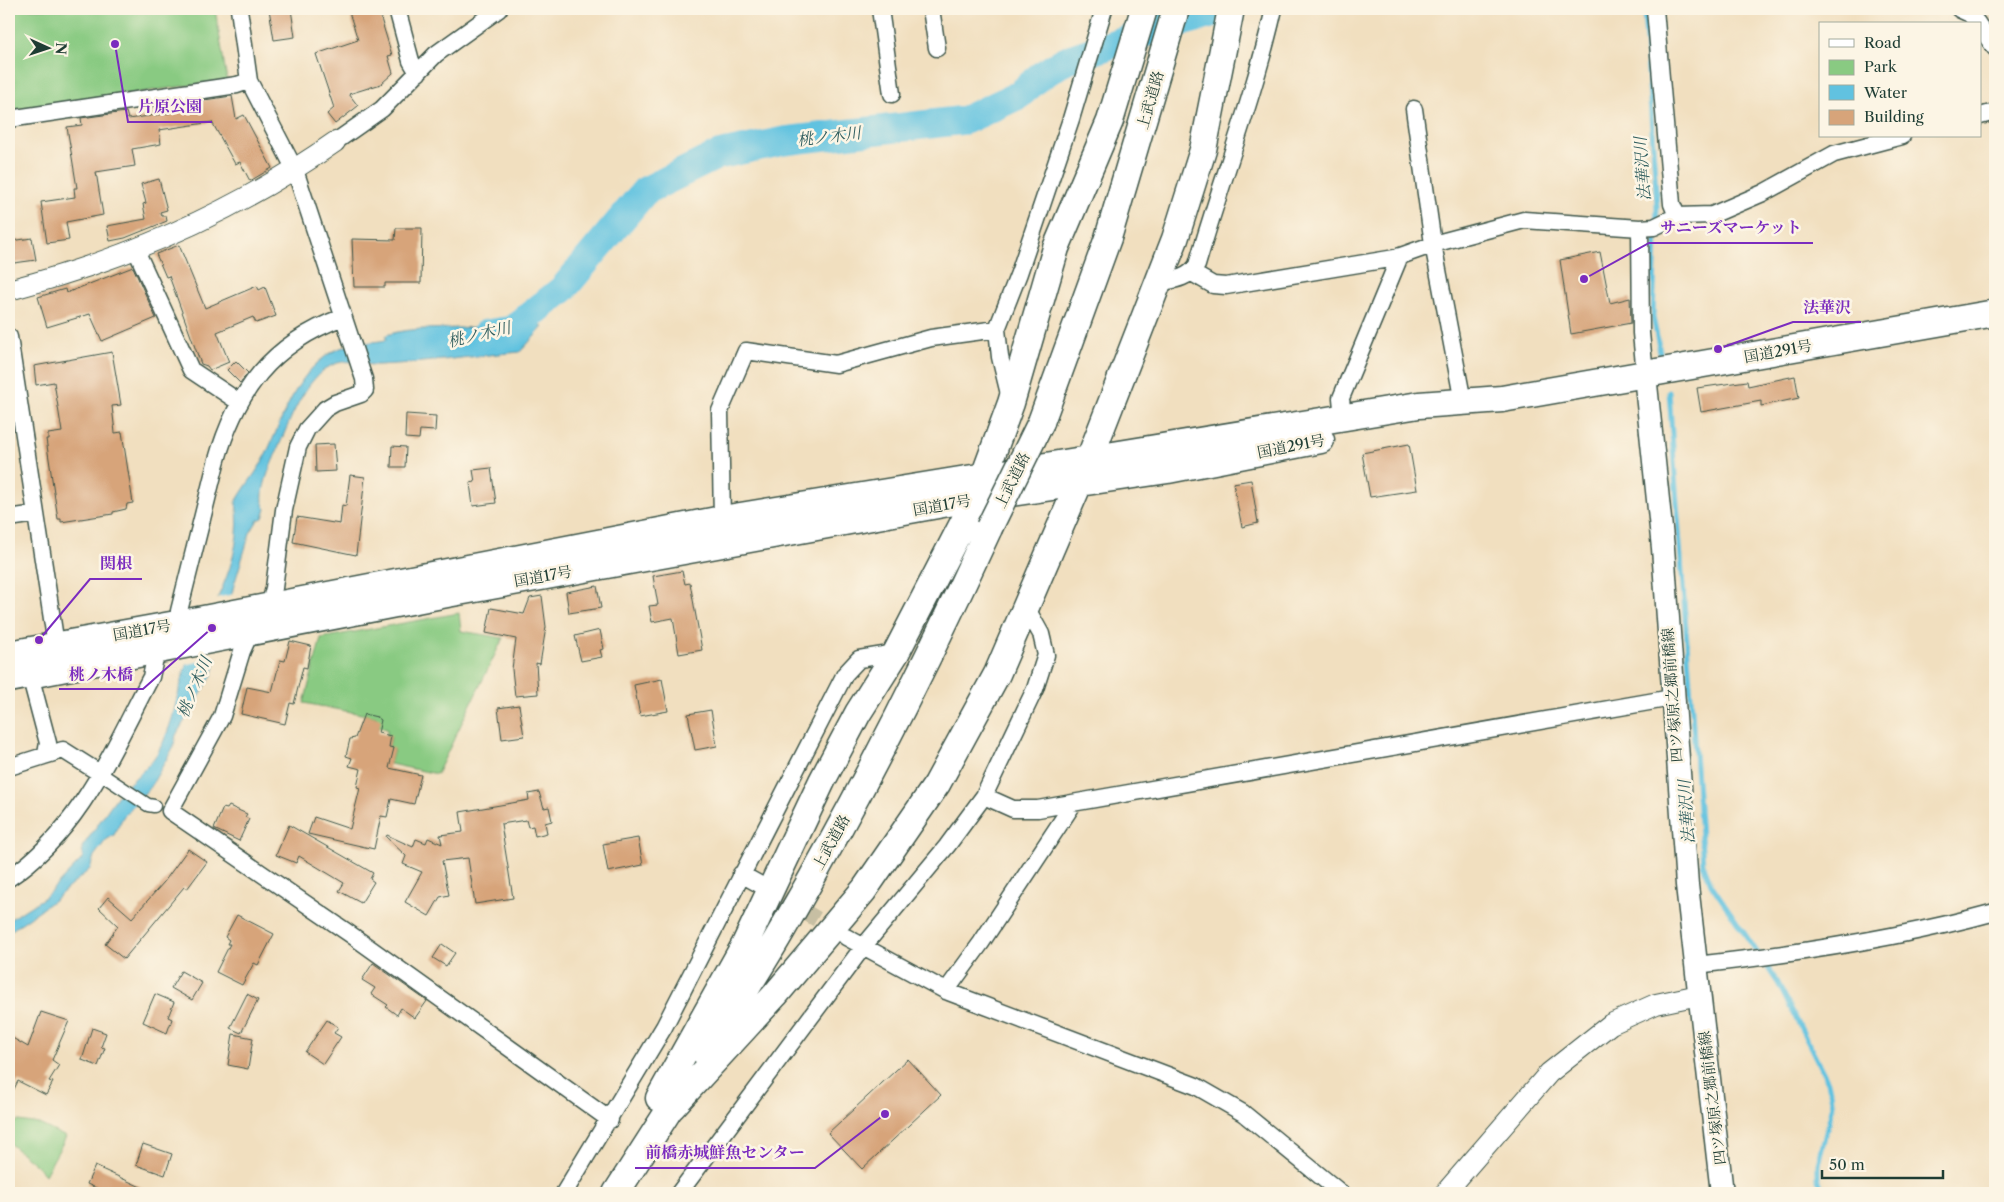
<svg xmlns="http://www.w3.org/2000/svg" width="2004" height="1202" viewBox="0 0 2004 1202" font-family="'Libre Caslon Text','Noto Serif JP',serif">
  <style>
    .green { fill: #89ca82; stroke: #54845b }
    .water { fill: #61c2e0; stroke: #40808a }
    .pier { fill: #f1dfbf }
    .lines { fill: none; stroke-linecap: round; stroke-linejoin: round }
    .stream { stroke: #61c2e0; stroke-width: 5 }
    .river { stroke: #61c2e0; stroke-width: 29 }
    .building { fill: #d7a47a }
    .minor-tunnel { stroke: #c7bfa3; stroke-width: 16; stroke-dasharray: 16 8; stroke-linecap: butt }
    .pedestrian-casing { stroke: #3e5549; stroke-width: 15 }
    .minor-casing { stroke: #3e5549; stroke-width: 19 }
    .tertiary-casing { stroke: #3e5549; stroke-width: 22 }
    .secondary-casing { stroke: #3e5549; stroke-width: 25 }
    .trunk-casing { stroke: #3e5549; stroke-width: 29 }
    .pedestrian { stroke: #fff; stroke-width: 12 }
    .minor { stroke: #fff; stroke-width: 16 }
    .tertiary { stroke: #fff; stroke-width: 20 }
    .secondary { stroke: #fff; stroke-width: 22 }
    .trunk { stroke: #fff; stroke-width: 26 }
    .trunk-bridge-casing { stroke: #3e5549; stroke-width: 29; stroke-linecap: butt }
    .trunk-bridge { stroke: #fff; stroke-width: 26 }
    .labels { text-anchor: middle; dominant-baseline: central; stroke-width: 5; stroke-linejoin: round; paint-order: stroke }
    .street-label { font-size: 15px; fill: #1f3d34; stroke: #fcf5e5 }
    .water-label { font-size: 16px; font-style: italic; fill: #305e5f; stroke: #fcf5e5 }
    .leader { fill: none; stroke: #7b2cbf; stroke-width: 2 }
    .callout-dot { fill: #7b2cbf; stroke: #fcf5e5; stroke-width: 2 }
    .callout-label { font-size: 16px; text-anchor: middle; font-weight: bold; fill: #7b2cbf; stroke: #fcf5e5; stroke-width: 5; stroke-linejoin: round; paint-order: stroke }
  </style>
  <rect width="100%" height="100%" fill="#fcf5e5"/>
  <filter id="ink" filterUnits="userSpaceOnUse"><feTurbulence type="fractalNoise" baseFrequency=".02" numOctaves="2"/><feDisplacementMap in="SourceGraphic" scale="10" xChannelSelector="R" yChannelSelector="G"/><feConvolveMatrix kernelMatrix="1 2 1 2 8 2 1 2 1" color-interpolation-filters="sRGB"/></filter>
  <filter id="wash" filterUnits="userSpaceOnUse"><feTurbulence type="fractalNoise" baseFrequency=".0096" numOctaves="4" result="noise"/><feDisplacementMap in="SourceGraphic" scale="20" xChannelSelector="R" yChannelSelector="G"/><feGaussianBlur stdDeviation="1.12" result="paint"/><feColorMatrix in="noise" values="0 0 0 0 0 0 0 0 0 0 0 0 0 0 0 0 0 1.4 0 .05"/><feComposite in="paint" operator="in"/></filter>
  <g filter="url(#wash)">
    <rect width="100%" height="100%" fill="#f1dfbf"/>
    <!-- green -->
    <path class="green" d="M9,9H215L227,80L9,111Z
      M459,613L461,631L503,638L437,774L390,764L394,749L389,747L391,736L387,735V729L379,727L377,717L304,703L321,638Z
      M19,1121L39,1124L66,1137L45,1175L36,1165L9,1143V1123Z"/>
    <!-- water -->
    <path class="water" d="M508,317L543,327L520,352C473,356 426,363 379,365C358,366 348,355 327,368C301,384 286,431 274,458C269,469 257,499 266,509L263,518L258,520L250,533L234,585L213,674L176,735L173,748L151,786L123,817L114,835L106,840L94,856L90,869L54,900L9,932V920L45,897L83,858L82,847C95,830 106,811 119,794C131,780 148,769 158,752C174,725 176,695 186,666C207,611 246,564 236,502C243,489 253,477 261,464C282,425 292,374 334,351C348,343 371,343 386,340V335C414,326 445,330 475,327C486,326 497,321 508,317Z"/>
    <!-- pier -->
    <path class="pier" d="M234,594L220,657L184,665L216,598Z"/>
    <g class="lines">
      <!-- stream -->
      <path class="stream" d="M1644,9L1657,206L1653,317L1661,357
        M1669,392L1703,864L1711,884L1778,983L1828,1082L1833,1104L1818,1164V1180L1825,1193"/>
      <!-- river -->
      <path class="river" d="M486,334L512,330L563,289L645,191L718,155L784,141L965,120L1019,95L1039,77L1064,61L1156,29L1230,9"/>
    </g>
    <g id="blocks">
      <!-- building -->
      <path class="building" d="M269,9H291L295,37L274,40Z
        M348,9H378L392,55L388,56L393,73L381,84L349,94L358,106L335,124L327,114L334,108L316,54L358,40Z
        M232,96L236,119L244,115L272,168L250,181L240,162L235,164L212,122L159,130L161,144L132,149L135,166L96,172L103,215L66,222L69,240L47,243L41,202L75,197L74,188H77L67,127L82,125L81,118L126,112L128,119L170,113L169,105Z
        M159,179L167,210L160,212L162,216H166L167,221L125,238L110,241L107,226L146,219L143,204L146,203L141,184Z
        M396,228H422L421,283H385V287H354L352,239L395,240Z
        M32,238L36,260L14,263L11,241Z
        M179,245L205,308L257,286L259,290L265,287L276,316L256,323L253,317L217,332L229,362L210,370L207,366L201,364L169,276L166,277L156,254Z
        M1600,252L1610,303L1630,298L1631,323L1571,334L1560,260Z
        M133,267L156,318L102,341L90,314L47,327L38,297L65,289L66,293Z
        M112,352L121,405L112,406L115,433L122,432L133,503L127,504L126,509L113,512V514L61,522V519H58L46,439H48V434L62,432L54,382L36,385L34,366Z
        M236,361L248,373L240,383L227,370Z
        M1795,376L1799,398L1761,406V401L1701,412L1697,388L1747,381L1748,386Z
        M406,414L436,416L435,431L420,430L419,439L405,438Z
        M334,444L336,471L316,472L315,445Z
        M1409,444L1417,490L1370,497L1362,453Z
        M392,446L406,447L405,467H391Z
        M491,468L496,503L473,506L470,483L475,482L473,470Z
        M350,475L365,477L356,555L293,542L297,517L340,524L342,505L346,506Z
        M1251,480L1258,523L1242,527L1233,483Z
        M682,571L685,584L690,583L702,650L679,654L673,618L652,622L649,606L658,605L653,576Z
        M597,586L601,608L569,613L566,592Z
        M542,596L546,627L540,664L536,663L538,694L515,696L512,669L516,639L486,633L491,608L524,614L530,598Z
        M600,630L604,649L600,650L602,657L581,661L575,636Z
        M290,641L311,646L307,668L303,667L294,704L290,703L285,724L241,714L247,687L272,692L280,660L285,661Z
        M662,679L668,711L640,716L634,685Z
        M519,705L524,736L502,739L498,708Z
        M711,710L717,746L695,750L688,714Z
        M364,714L377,717L381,720L378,733L391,736L389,747L394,748L389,768L421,775L414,804L391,799L387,817L381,816L374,849L308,834L314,817L350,829L360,788L357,787L361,769L349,766L352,758L346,756L350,739L355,738Z
        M539,792L544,808L549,807L552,821L545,823L547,833L535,836L533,826L528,827L526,820L501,824L513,898L475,904L468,858L442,861L449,895L440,897L429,916L405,902L422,872L403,864L406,856L386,837L387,835L413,847L416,839L426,843L428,838L442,844L440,835L463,832L460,812L529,800L528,794Z
        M229,806L247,814L245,817L249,819L239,841L214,829L223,808L227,809Z
        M289,825L373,873L370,879L374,882L361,903L339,891L344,883L299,856L296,863L276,855Z
        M638,838L643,865L608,872L603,844Z
        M188,849L207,862L187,889L184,887L124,959L105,944L118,926L99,908L108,897L132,918L164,882Z
        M237,915L274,934L258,965L254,963L242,985L216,972L230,944H227L229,940L225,937Z
        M442,944L455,953L446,966L433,958Z
        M373,963L427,1001L415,1018L401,1008L397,1015L386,1007L388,1005L371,994L375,988L362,980Z
        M181,971L202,983L192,1000L171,988Z
        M155,994L174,1002L168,1017L172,1019L167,1033L143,1022Z
        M247,994L258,1000L241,1033L230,1028Z
        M41,1012L69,1021L52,1060L59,1065L49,1081L53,1082L46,1095L18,1081L9,1099V1036L28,1047Z
        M327,1020L338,1027L334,1033L341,1037L323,1064L305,1052Z
        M92,1028L106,1033L101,1047L105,1048L98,1066L82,1060Z
        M233,1034L253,1038L248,1069L228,1065Z
        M908,1059L941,1095L862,1169L828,1133Z
        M143,1144L172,1154L165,1175L136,1165Z
        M95,1166L154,1193H108L87,1184Z"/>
    </g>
  </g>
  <g filter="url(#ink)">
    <use href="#blocks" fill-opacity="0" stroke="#3e5549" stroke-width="1"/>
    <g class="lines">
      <!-- minor-tunnel -->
      <path class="minor-tunnel" d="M762,886L840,933"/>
      <!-- pedestrian casing -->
      <g class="pedestrian-casing">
        <path id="pedestrian" d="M101,774L148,805L154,806"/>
      </g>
      <!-- minor casing -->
      <g class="minor-casing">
        <path id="minor" d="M239,9L249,81L295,170L364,379L365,390L361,394L335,403L325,409L307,429L298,447L284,510L274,588L269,607L251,631L242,651L222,716L170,811L350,934L610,1120
          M397,9L411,61L418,73
          M880,9L892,94
          M931,9L937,48
          M1655,9L1672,204L1677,216
          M1959,9L1970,14L1978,24
          M1980,27L1995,48
          M1414,109L1433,244L1463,402
          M1980,116L1995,112
          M9,119L237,85L249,81
          M335,142L382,109L436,54L499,9
          M1640,228L1641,333L1645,375
          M135,248L191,370L239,402
          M1192,273L1213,285L1226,286L1395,258L1437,243L1524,220L1640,228L1654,227L1677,216L1712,215L1763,193L1834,154L1902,136
          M1158,283C1173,280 1188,279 1197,265C1222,179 1254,96 1274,9
          M9,337L56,645
          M1010,398L1000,357L997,329L1019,273L1071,119L1104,9
          M1343,418L1341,398L1400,256
          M9,518L36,514
          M722,519L720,411L746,351L836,364L931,338L997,329
          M179,623V611L216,463C236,391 271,344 343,317
          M30,675L48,743L46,754
          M9,767L63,750L101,774
          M984,796L1013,809H1038L1672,698
          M741,874L759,884
          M9,878C79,832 113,749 151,677L154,663L152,651
          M846,937L946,991L1196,1086L1243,1113L1341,1193
          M1696,965C1796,954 1897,939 1995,912
          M946,991L981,943L1073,804
          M564,1193L664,1027L845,674L859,659L896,653
          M679,1193L863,947L947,846L984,796L1035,689L1046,655L1041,634L1026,607"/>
      </g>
      <!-- tertiary casing -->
      <g class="tertiary-casing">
        <path id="tertiary" d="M9,290C124,260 237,211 335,142
          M1445,1193L1549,1073L1611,1024L1656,1004L1699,995"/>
      </g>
      <!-- secondary casing -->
      <g class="secondary-casing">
        <path id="secondary" d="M1645,375L1663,548L1687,885L1722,1193"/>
      </g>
      <!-- trunk casing -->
      <g class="trunk-casing">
        <path id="trunk" d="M1041,422L1108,238L1176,9
          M9,654L193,621L722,519L1419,405L1502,399L1995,313
          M9,679L447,594L976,498L1168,470L1321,440
          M705,1053C732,1011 760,969 785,925C860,796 927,663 989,528
          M659,1098L745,944L822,781L858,713L896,653L976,498L1011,403L1056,248L1110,121L1144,9
          M672,1107L775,995L864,890L937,784L997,674L1089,460L1175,239L1203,150L1231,9
          M616,1193L680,1093"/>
      </g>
      <!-- pedestrian -->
      <use href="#pedestrian" class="pedestrian"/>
      <!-- minor -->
      <use href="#minor" class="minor"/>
      <!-- tertiary -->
      <use href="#tertiary" class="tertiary"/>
      <!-- secondary -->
      <use href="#secondary" class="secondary"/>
      <!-- trunk -->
      <use href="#trunk" class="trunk"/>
      <!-- trunk-bridge casing -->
      <g class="trunk-bridge-casing">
        <path id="trunk-bridge" d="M989,528L1041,422"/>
      </g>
      <!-- trunk-bridge -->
      <use href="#trunk-bridge" class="trunk-bridge"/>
    </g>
  </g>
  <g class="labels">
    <!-- street labels -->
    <g class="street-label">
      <text transform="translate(1150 100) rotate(-74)">上武道路</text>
      <text transform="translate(1778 351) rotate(-10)">国道291号</text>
      <text transform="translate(1291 446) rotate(-11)">国道291号</text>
      <text transform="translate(1012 480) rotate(-64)">上武道路</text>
      <text transform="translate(942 505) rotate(-10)">国道17号</text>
      <text transform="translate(543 576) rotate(-10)">国道17号</text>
      <text transform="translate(142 630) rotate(-10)">国道17号</text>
      <text transform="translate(1672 695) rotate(-94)">四ツ塚原之郷前橋線</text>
      <text transform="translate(831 842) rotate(-61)">上武道路</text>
      <text transform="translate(1712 1098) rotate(-97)">四ツ塚原之郷前橋線</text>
    </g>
    <!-- water labels -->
    <g class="water-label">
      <text transform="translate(829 136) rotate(-7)">桃ノ木川</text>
      <text transform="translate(1642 169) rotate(-94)">法華沢川</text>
      <text transform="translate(479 334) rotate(-13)">桃ノ木川</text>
      <text transform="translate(194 687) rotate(-67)">桃ノ木川</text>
      <text transform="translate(1686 812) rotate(-94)">法華沢川</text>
    </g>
  </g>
  <!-- callouts -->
  <path class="leader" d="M115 44L128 122H212M1584 279L1649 243H1813M1718 349L1793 322H1861M39 640L90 579H142M212 628L143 689H59M885 1114L815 1168H635"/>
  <g class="callout-dot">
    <circle cx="115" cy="44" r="5"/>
    <circle cx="1584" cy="279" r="5"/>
    <circle cx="1718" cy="349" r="5"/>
    <circle cx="39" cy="640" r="5"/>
    <circle cx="212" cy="628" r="5"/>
    <circle cx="885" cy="1114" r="5"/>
  </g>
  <g class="callout-label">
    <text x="170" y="112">片原公園</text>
    <text x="1731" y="233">サニーズマーケット</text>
    <text x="1827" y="313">法華沢</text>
    <text x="116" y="569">関根</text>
    <text x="101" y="680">桃ノ木橋</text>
    <text x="725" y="1158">前橋赤城鮮魚センター</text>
  </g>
  <!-- margin -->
  <rect width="2004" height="1202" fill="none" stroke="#fcf5e5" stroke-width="30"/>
  <!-- legend -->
  <rect x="1819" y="22" width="162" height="115" fill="#fcf5e5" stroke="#a4ab9e"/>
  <rect x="1829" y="39" width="25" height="8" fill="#ffffff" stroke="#a4ab9e"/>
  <text x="1864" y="48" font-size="15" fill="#1f3d34">Road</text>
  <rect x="1829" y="60" width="25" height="15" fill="#89ca82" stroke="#a4ab9e"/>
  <text x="1864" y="72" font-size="15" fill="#1f3d34">Park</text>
  <rect x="1829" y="85" width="25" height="15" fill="#61c2e0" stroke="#a4ab9e"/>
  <text x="1864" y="98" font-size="15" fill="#1f3d34">Water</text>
  <rect x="1829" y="110" width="25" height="15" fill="#d7a47a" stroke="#a4ab9e"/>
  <text x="1864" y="122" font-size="15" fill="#1f3d34">Building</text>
  <!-- north arrow -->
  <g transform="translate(48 48) rotate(93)" stroke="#fcf5e5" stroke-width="4" paint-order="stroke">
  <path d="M0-4L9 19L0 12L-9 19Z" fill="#1f3d34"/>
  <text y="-8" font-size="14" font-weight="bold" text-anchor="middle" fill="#1f3d34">N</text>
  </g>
  <!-- scale -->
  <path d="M1822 1170v8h121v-8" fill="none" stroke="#1f3d34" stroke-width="2.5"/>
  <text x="1829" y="1170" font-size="15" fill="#1f3d34" stroke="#fcf5e5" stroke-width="4" paint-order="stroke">50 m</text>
</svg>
